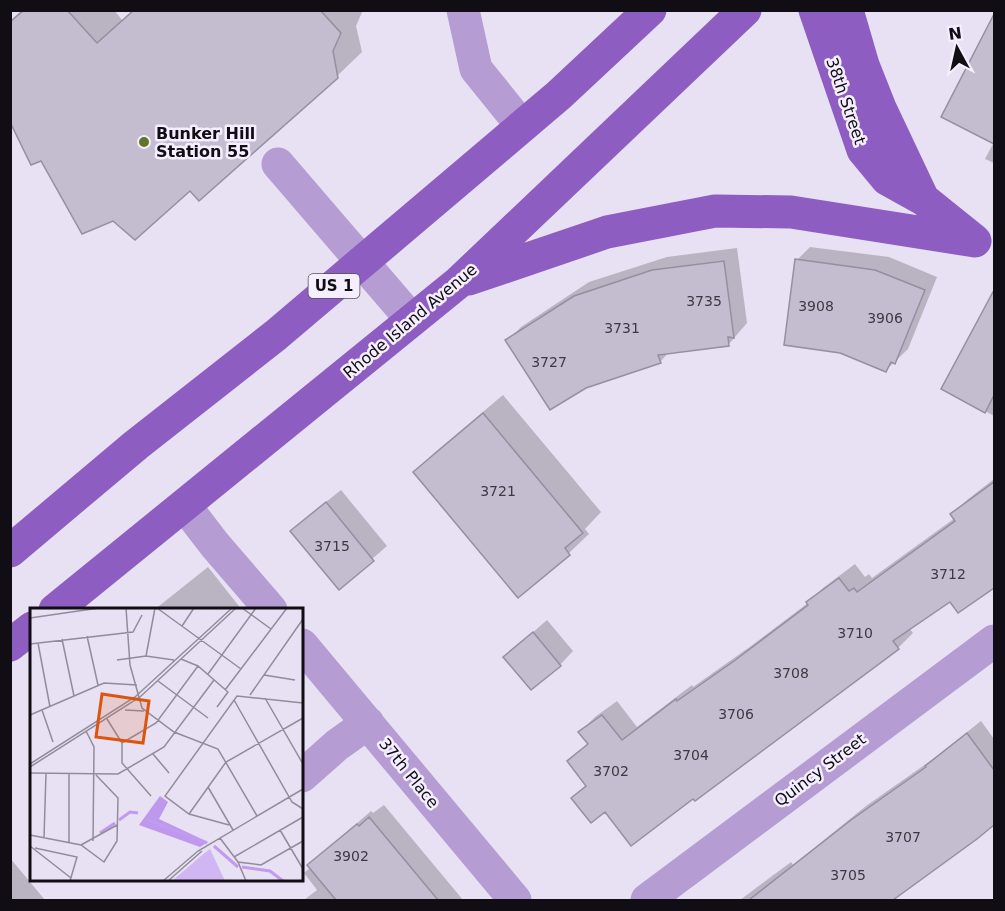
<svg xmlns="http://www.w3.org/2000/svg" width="1005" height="911" viewBox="0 0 1005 911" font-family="'DejaVu Sans',sans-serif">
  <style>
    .shadow { fill: #0003 }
    .building { fill: #c4bccf; stroke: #968ea1; stroke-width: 1.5 }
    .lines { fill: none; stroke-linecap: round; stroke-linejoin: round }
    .minor { stroke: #b59dd4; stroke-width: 33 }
    .major { stroke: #8e5dc2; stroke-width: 33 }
    .poi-dot { fill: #5f7628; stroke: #f4eefe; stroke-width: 2 }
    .labels { text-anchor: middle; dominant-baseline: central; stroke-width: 5; stroke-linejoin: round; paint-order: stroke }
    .number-label { font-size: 14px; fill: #3d3943 }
    .shield { fill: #f4eefe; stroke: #54505a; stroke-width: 1.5 }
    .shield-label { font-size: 15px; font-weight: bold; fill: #100d14 }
    .street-label { font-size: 16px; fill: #100d14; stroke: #f4eefe }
    .poi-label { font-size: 16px; font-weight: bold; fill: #100d14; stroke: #f4eefe; text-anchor: start }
    .inset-river { fill: none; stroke: #c19bef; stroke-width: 3 }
    .inset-road { fill: none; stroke: #928c9a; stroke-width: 1.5 }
    .view { fill: #dd550c; fill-opacity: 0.15; stroke: #dd550c; stroke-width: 3 }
    .inset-edge { fill: none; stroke: #100d14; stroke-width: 3 }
  </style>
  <rect width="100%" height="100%" fill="#e8e0f3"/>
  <!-- shadow -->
  <path class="shadow" d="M22,10H114L122,20L133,10H363L356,26L362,52L337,76L191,189L42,160L10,119V21Z
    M994,18V163L985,159L994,142L943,116Z
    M810,247L889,257L937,277L908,349L886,370L797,260Z
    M737,248L747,323L728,345L669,352L660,362L507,341L521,327L589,282L667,257Z
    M994,304V416L943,388L982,316Z
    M503,395L601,512L585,529L589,534L569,553L519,596L415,472L434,453Z
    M994,479V586L959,611L950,600L909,628L913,633L898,648L606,810L573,798L587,784L569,761L588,743L580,732L595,717L617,701L637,727L692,685L693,687L751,646L808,603L823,588L855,564L865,577L869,574L872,578L955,518L952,515L967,500Z
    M341,490L387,546L339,588L292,531L306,518Z
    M208,567L242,610H154Z
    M547,620L573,651L560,665L505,657Z
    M981,721L994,739V823L904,890L894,900H740L791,862L793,865L866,806L933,759Z
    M384,805L463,900H304L317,890L304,873L311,867L309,865L371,811L373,813Z
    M10,858L45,900H10Z"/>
  <!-- building -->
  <path class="building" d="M24,10H67L97,43L134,10H320L341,33L333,51L338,78L199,201L190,191L135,240L113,221L82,234L41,161L31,165L10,122V22Z
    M994,14V144L941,117Z
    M795,259L875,270L925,290L895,364L891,362L886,372L840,353L784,345Z
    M724,261L734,338L728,337L729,346L658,355L661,363L586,388L550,410L505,340L574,296L652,270Z
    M994,290V395L985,413L941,389Z
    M483,413L583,533L565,548L570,555L518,598L413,472Z
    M994,482V588L958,613L950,602L893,641L899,649L695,801L693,799L631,846L605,812L591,823L571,798L586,786L567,761L588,744L578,732L602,715L622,740L676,699L677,701L734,661L808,605L806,602L839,578L849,591L854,588L857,592L955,521L950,514Z
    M326,502L374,561L339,590L290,531Z
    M533,632L561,666L531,690L503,657Z
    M967,733L994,770V825L977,839L893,900H749L851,820L926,767L925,766Z
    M369,817L438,900H336L307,865L357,824L359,826Z"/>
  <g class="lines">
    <!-- minor -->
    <path class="minor" d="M463,10L476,69L522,126
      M278,164L412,320
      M185,506L215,545L271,610
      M302,645L515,900
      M302,776L337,745L368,723
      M647,900L994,641"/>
    <!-- major -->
    <path class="major" d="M815,10L863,150L887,179L923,199L974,240
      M847,10L863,65L880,108L923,199
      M469,279L607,232L715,211L791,212L975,241
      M10,551L136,445L276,335L559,95L650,10
      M55,610L459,282L745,10
      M10,645L32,628"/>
  </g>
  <!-- markers -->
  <circle class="poi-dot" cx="144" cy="142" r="6"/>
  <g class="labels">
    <!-- number labels -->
    <g class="number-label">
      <text x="704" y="301">3735</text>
      <text x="816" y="306">3908</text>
      <text x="885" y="318">3906</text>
      <text x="622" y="328">3731</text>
      <text x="549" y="362">3727</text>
      <text x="498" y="491">3721</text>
      <text x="332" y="546">3715</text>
      <text x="948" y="574">3712</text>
      <text x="855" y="633">3710</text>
      <text x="791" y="673">3708</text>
      <text x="736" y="714">3706</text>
      <text x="691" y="755">3704</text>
      <text x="611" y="771">3702</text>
      <text x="903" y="837">3707</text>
      <text x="351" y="856">3902</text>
      <text x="848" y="875">3705</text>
    </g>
    <!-- shield labels -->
    <rect class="shield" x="308.5" y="274" width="51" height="24" rx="4.5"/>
    <g class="shield-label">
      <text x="334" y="286">US 1</text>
    </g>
    <!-- street labels -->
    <g class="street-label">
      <text transform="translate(846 101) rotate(71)">38th Street</text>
      <text transform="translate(410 321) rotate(-40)">Rhode Island Avenue</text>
      <text transform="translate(820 770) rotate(-37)">Quincy Street</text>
      <text transform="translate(409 773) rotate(51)">37th Place</text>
    </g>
    <!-- poi labels -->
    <g class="poi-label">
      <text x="156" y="133">Bunker Hill<tspan x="156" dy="18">Station 55</tspan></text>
    </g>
  </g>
  <!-- overview -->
  <g transform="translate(30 608)">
    <rect width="273" height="273" fill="#e8e0f3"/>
    <path d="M180,241L195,273H142L171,248Z" fill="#d1b6f4"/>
    <path d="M130,188L138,194L129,211L178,234L170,239L109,217Z" fill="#be98ec"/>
    <path class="inset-river" d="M116,211L177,235M89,212L100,204L108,205M70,225L85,215M184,238L208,259M212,259L240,263L253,273"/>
    <path class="inset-road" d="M96,0L100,57L112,100L144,124L188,141L227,208M127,0L211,61M212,0L241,21M0,10L69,0M152,18L164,0M57,28L68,77M32,31L44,88M8,35L20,99M0,36L103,24L112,7M116,48L125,0M151,51L168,58L198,84L187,99M87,52L116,48L144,52M178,66L226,0M234,67L265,72M128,73L178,110M195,82L257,0M220,87L273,11M235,90L273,156M204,92L262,194L273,201M12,102L23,134M95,102L114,103M0,107L74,75L107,77M77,111L92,135V155L121,188M56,123L64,139L63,233M92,135L126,115L168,58M123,146L139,165M0,156L105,89L202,0M0,159L110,89L206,0M0,165L88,166L134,139L184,72M178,179L203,222M159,206L196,154L273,110M199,217L159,206L135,188L207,88L273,95M250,222L273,261M0,227L51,237L74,254L87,233L88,190L66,167M14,230L16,165M190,230L208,254L216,273M39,235V166M51,237L87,217M0,238L41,270M5,240L47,249L40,273M204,249L273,209M208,254L231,257L273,233M133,273L168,243L273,181M138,273L172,243"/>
    <path class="view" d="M72,86L119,93L113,135L66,129Z"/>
    <rect width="273" height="273" class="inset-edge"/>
  </g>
  <!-- border -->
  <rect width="1005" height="911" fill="none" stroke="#100d14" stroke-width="24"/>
  <!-- north arrow -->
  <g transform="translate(957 48) rotate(352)" stroke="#f4eefe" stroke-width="4.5" paint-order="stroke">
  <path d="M0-4.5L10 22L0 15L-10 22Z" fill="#100d14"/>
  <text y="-9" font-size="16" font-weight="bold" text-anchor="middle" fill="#100d14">N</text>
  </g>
</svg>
